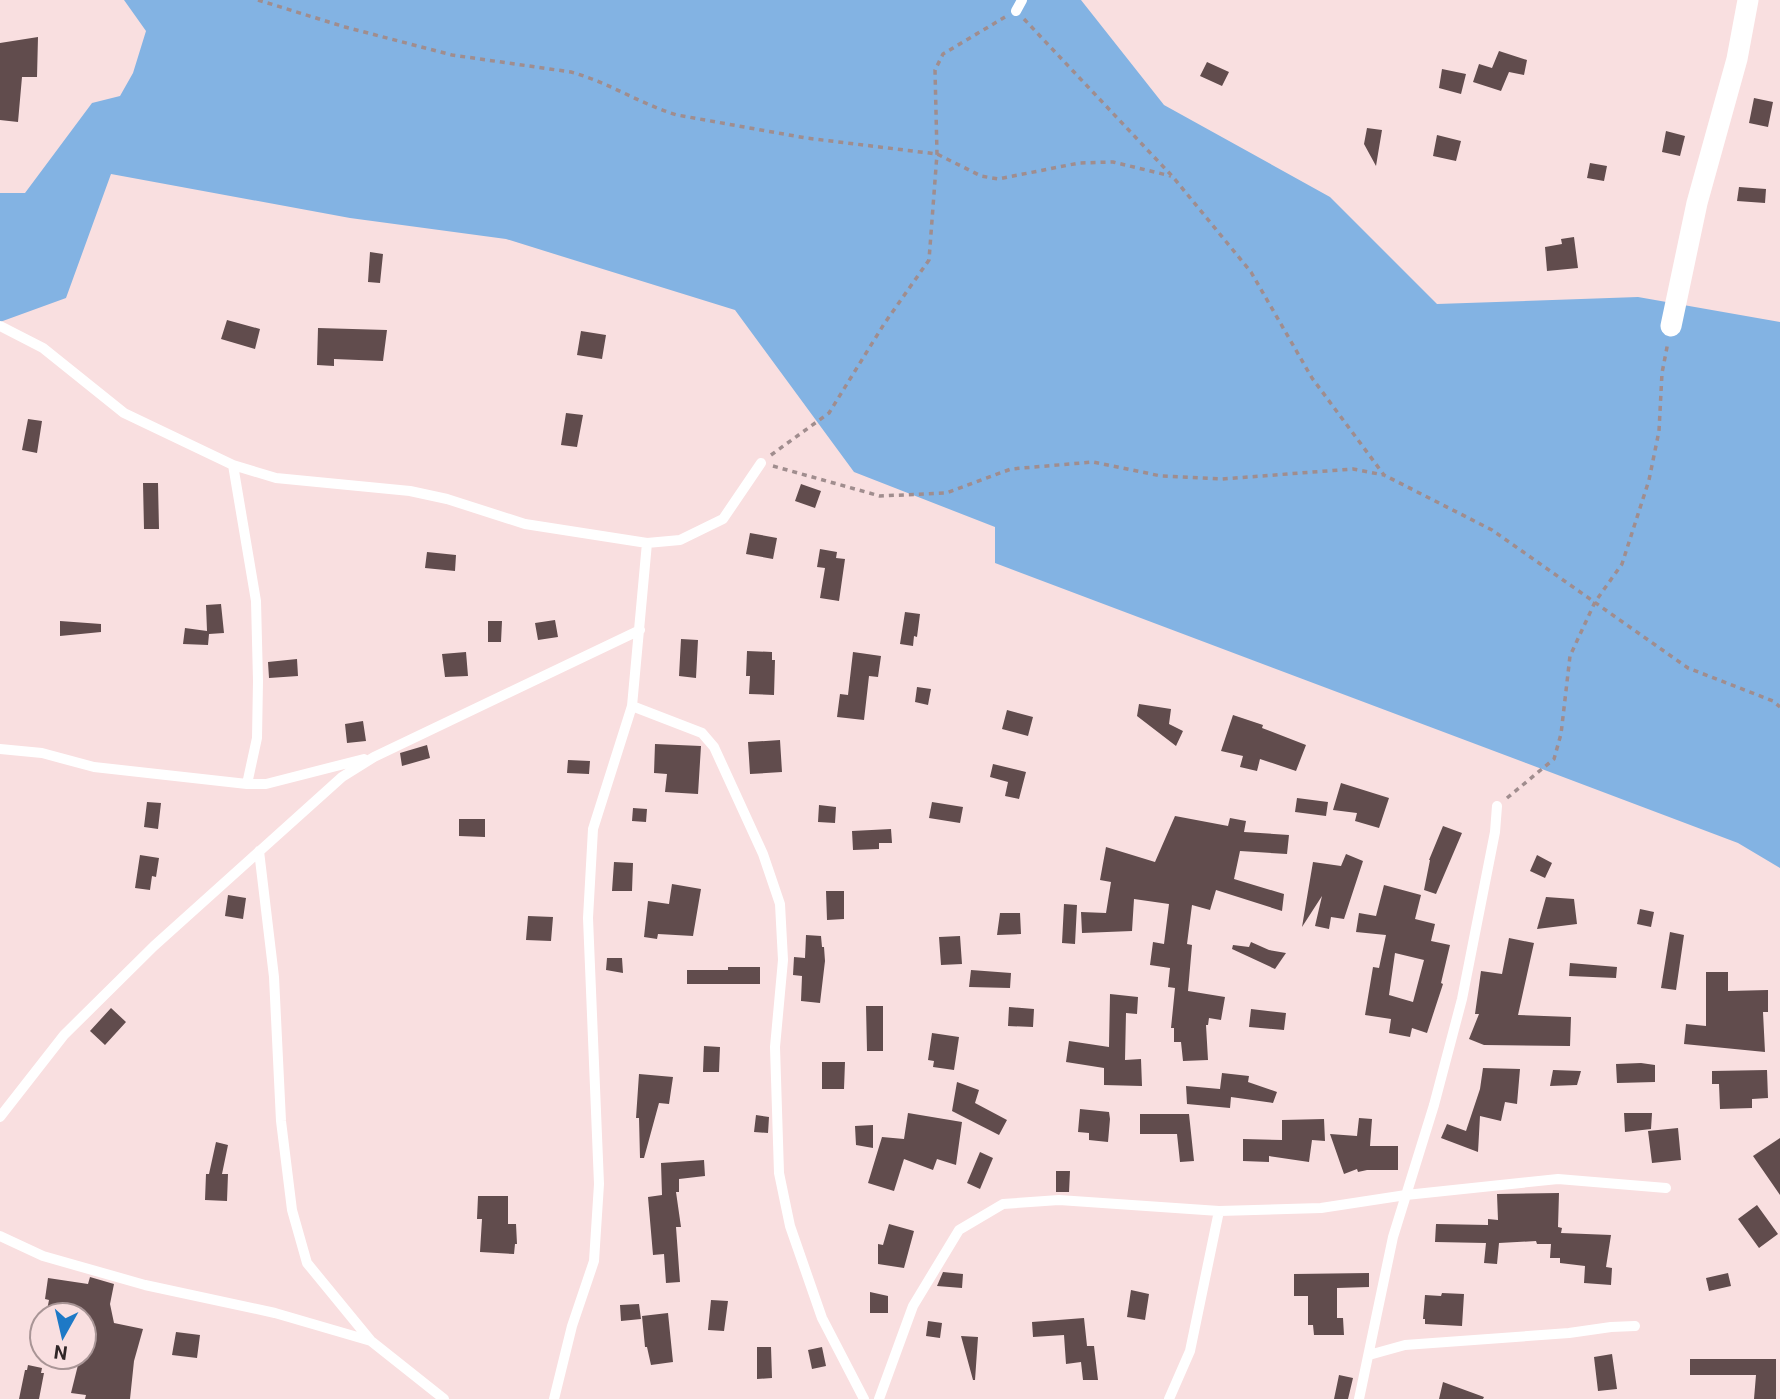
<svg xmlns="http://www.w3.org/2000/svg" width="1780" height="1399" viewBox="0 0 1780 1399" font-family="Roboto,sans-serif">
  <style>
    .water { fill: #83b3e3 }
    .building { fill: #614c4d; fill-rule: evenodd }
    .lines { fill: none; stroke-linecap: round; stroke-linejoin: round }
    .path { stroke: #a08d8e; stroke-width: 3.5; stroke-dasharray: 5 5; stroke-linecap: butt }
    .service { stroke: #fff; stroke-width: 10 }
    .minor { stroke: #fff; stroke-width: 21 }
  </style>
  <rect width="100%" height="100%" fill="#f9dfe0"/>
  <!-- water -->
  <path class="water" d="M124,0H1081L1164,105L1330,197L1437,304L1638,297L1780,322V868L1738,843L995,563V527L854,472L735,310L506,239L350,218L111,174L66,298L0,322V193H25L92,103L120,96L133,73L146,31Z"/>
  <!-- building -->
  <path class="building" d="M38,37L37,77H22L18,122L0,120V43Z
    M1499,51L1527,60L1524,75L1509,72L1501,91L1473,82L1479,64L1492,68Z
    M1207,62L1229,72L1222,86L1200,76Z
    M1442,69L1466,74L1461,94L1439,88Z
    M1754,98L1773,102L1768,127L1749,123Z
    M1367,128L1382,130L1376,166L1364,144Z
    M1666,131L1685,136L1680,156L1662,152Z
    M1437,135L1461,141L1456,161L1433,156Z
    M1590,163L1607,166L1604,181L1587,178Z
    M1739,187L1766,189L1765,203L1737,201Z
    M1574,237L1578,268L1547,271L1545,247L1562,244L1561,239Z
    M370,252L383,254L380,283L368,282Z
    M227,320L260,329L255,349L221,339Z
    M318,328L387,330L383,361L334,359V366L317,365Z
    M581,331L606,335L602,359L577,355Z
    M566,413L583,415L577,447L561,445Z
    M28,419L42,421L37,453L22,450Z
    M143,483H158L159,529H144Z
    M801,484L821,491L815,508L795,501Z
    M750,533L777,538L773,559L746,554Z
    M820,549L837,552L836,558L845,559L839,601L820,598L825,568L817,567Z
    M427,552L456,555L455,571L425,568Z
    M221,604L224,633L209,634L208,645L183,644L185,628L207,631L206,605Z
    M905,612L920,614L917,637L914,636L913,646L900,644Z
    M555,620L558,637L538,640L535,623Z
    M60,621L101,624V632L60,636Z
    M488,621H502L501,642H488Z
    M681,639L698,640L696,678L679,676Z
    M747,651L772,652V660H775L774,695L749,694L750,676H746Z
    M466,652L468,676L445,677L442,654Z
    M853,652L881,656L878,677L869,676L864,720L837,717L840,694L848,695Z
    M297,659L298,676L269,678L268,662Z
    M917,687L931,689L928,705L915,702Z
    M1139,704L1171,709L1169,724L1183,731L1176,746L1137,716Z
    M1007,710L1033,717L1028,736L1002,729Z
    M1233,715L1263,725L1262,728L1306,745L1296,771L1260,759L1257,771L1240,767L1243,756L1221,751Z
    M363,721L366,741L347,743L345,724Z
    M780,740L782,772L750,774L748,742Z
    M655,744L701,746L698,794L665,792L667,774L654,773Z
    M427,745L430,758L402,766L400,753Z
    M568,760L590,761L589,774L567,773Z
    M993,764L1026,772L1019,799L1005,796L1008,782L990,777Z
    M1341,783L1389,798L1379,828L1355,821L1357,813L1333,810Z
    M1297,798L1328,802L1326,816L1295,812Z
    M147,802L161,803L158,829L144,827Z
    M932,802L963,807L960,823L929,818Z
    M819,805L836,807L835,823L818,822Z
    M633,808L647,809L646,822L632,821Z
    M1175,816L1228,826L1230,818L1246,821L1244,832L1289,835L1287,854L1240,851L1234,879L1284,894L1282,911L1216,890L1210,910L1192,905L1187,944L1192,945L1188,991L1225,997L1221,1020L1209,1018L1208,1025H1206L1208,1060L1183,1061L1181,1042H1174V1028H1171L1175,988L1168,987L1170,968L1150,965L1153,942L1164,944L1169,904L1134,899L1132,931L1082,933L1081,912L1106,913L1111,882L1100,880L1106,847L1155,862Z
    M459,819H485V837L459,836Z
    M1443,826L1462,833L1436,894L1424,890L1430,860H1429Z
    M891,829L892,843H879V849L853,850L852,831Z
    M1346,854L1363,861L1344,919L1331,917L1329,929L1315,926L1322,896L1302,927L1313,862L1341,866Z
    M140,855L159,858L156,877L152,876L150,890L135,888Z
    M1537,855L1552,863L1545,878L1530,871Z
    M614,862L633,863L632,891H612Z
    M672,884L701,889L693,936L658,934L657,939L644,937L648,901L669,904Z
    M1384,885L1421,895L1415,919L1435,924L1431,941L1450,945L1441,983L1443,984L1427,1033L1412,1028L1410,1037L1389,1033L1391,1019L1365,1015L1373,967L1379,968L1386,935L1356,932L1359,913L1376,916ZM1395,953L1424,960L1413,1002L1389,995Z
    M826,891H844V919L827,920Z
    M228,895L246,898L243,919L225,916Z
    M1546,897L1574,899L1577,924L1537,929Z
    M1064,904L1077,905L1075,944L1062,943Z
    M1640,909L1654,912L1651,927L1637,924Z
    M1000,913H1020L1021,934L997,935Z
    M528,916L553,917L551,941L526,940Z
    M1670,932L1684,935L1676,990L1661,988Z
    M806,935L821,936L822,947H824L825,961L820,1003L801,1001L802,976L793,975L794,957L805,958Z
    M960,936L962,964L941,965L939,937Z
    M1509,938L1534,943L1518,1015L1571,1017L1570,1046L1484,1045L1469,1039L1479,1014H1475L1481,971L1502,974Z
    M1251,942L1269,950L1286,953L1275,969L1232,949L1233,945L1249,947Z
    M607,958H622L623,973L606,970Z
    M1570,963L1617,967L1616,978L1569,976Z
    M728,967H760V984H687V970H728Z
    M971,970L1011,973L1010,988L969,987Z
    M1706,972H1728V991L1768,990V1012H1763L1765,1052L1684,1044L1686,1024L1706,1026Z
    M1110,994L1138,997L1137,1014L1126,1013L1125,1060L1141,1059L1142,1086L1104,1085V1068L1066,1062L1069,1041L1109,1047Z
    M866,1006H883V1051H867Z
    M1009,1007L1034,1009L1033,1027L1008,1026Z
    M111,1008L126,1022L105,1045L90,1031Z
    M1251,1009L1286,1013L1284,1030L1249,1027Z
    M932,1033L959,1037L954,1070L933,1067L934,1061L928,1060Z
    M704,1046L720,1047L719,1072H703Z
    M822,1062H845L844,1089H822Z
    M1641,1063L1655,1065V1082L1617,1083L1616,1064Z
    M1483,1068L1520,1069L1517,1104L1505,1102L1501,1121L1480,1116L1478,1152L1441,1138L1447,1124L1466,1131L1480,1089Z
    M1553,1070L1581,1071L1577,1085L1550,1086Z
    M1767,1070L1768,1098L1752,1099V1108L1720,1109L1719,1084H1712V1071Z
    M1222,1073L1249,1076L1248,1082L1277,1092L1273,1103L1231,1097L1230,1108L1187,1104L1186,1086L1220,1089Z
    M639,1074L673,1077L669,1104L659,1103L644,1158H640L639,1118H636Z
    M957,1082L979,1090L975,1103L1007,1120L999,1135L952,1111Z
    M1080,1109L1109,1112L1110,1119L1108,1142L1089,1140V1133L1078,1132Z
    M908,1113L962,1122L956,1165L937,1159L933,1170L904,1159L894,1191L868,1183L882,1137L904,1139Z
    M1624,1113H1652L1651,1129L1625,1132Z
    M1140,1114H1189L1194,1161L1180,1162L1177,1134H1140Z
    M756,1115L769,1117L768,1133L754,1132Z
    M1359,1118L1372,1119L1370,1146H1398V1170H1367L1358,1172L1357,1169L1344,1174L1330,1134L1357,1136Z
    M1324,1119L1325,1141L1312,1140L1309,1162L1269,1156V1162L1243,1161V1139L1282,1140V1120Z
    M873,1125V1148L856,1145L855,1126Z
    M1678,1128L1681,1160L1652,1163L1648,1131Z
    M1780,1138V1195L1753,1156Z
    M216,1142L228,1145L222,1174H228L227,1201L205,1200L206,1174H209Z
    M980,1152L993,1158L980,1189L967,1183Z
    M704,1160L705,1176L679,1179V1192H676L681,1227H676L680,1282L666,1283L664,1254L653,1255L648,1197L662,1195L661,1163Z
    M1056,1171H1070L1069,1192H1056Z
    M1559,1193L1558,1227L1562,1228L1561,1233L1611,1235L1606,1267L1612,1268L1611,1285L1584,1283L1585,1266L1560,1263V1258H1550L1551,1244H1537L1536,1241L1499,1243L1497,1264L1484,1263L1486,1243L1435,1242L1436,1224L1488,1225V1219L1498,1220L1497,1194Z
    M478,1196H508V1224H516L517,1244H515L514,1254L480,1252L482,1219H477Z
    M1757,1205L1778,1234L1759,1248L1738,1219Z
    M889,1224L914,1231L904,1268L878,1264V1244L883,1245Z
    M943,1272L963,1274L962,1288L937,1286Z
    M1369,1273V1287L1337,1288V1318H1343L1344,1335H1314L1313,1325H1308V1296H1294V1274Z
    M1728,1273L1731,1286L1709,1291L1706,1278Z
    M90,1277L114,1284L110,1304L114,1323L143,1329L134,1361L130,1399H85L86,1395L71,1393L80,1357H84V1315H46L49,1300L45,1299L48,1278L88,1284Z
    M1131,1290L1149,1294L1145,1320L1127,1317Z
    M870,1292L888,1296V1313H870Z
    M1442,1293L1464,1294L1462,1326L1425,1324V1319H1423L1425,1295L1441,1296Z
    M711,1300L728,1301L724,1331L708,1330Z
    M639,1304L641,1319L621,1321L620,1305Z
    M668,1313L673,1362L651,1365L647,1347H645L642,1316Z
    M1084,1318L1087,1346H1094L1098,1380H1083L1081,1362L1066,1364L1064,1335L1033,1337L1032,1322Z
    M928,1321L942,1323L940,1338L926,1336Z
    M176,1332L200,1335L197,1358L172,1355Z
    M961,1336L978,1337L975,1380H973Z
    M757,1347H771L772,1378L757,1379Z
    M822,1347L826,1366L812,1369L808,1350Z
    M1612,1354L1617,1389L1598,1391L1594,1357Z
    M1690,1359H1776V1399H1754L1756,1375H1690Z
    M28,1365L42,1368L41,1373H44L39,1399H19L25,1370H27Z
    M1339,1375L1353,1378L1348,1399H1334Z
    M1443,1382L1484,1397L1483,1399H1439Z"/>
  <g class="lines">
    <!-- path -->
    <path class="path" d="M258,0L345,27L452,55L571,72C608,82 640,104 677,115L806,138L937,154L981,176L998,179L1079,163L1113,162L1171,176
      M1024,19L1173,177L1251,272L1312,378L1384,475L1492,530L1688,668L1773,701L1780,707
      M771,455L829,413L884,324L929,260L937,154L935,70L943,54L1005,17
      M773,466L880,496L946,493L1011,469L1093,462L1161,476L1222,479L1353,469L1384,475
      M1507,798L1554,759L1561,734L1570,656L1595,602L1622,564L1649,480L1659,431L1662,373L1668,342"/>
    <!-- service -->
    <path class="service" d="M1016,11L1022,0
      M0,326L43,348L124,413L233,465L276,478L410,491L447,499L525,524L647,543L680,540L723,519L761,463
      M233,465L256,601L258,681L257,738L247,784
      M632,706L702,733L714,747L763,854L780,904L783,960L775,1047L779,1173L790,1226L822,1318L864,1399
      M0,749L42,753L94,767L247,784H266L364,759
      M259,851L274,977L281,1121L292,1210L307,1263L371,1341L444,1399
      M0,1117L64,1035L154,946L342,777L374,757L640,630
      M0,1236L43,1256L145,1285L275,1313L371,1341
      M1369,1355L1405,1345L1569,1333L1611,1327L1635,1326
      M554,1399L572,1326L594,1261L599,1184L588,918L593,829L632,706L647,543
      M879,1399L913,1306L959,1230L1003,1204L1059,1200L1219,1211L1321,1208L1406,1195L1558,1179L1666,1188
      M1169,1399L1190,1351L1219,1211
      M1359,1399L1393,1237L1434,1105L1462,999L1495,832L1497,806"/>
    <!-- minor -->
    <path class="minor" d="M1671,326L1697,203L1737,59L1748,0"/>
  </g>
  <!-- north arrow -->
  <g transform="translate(63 1336) rotate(188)"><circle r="33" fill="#f9dfe0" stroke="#a99596" stroke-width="2"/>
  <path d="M0-5L12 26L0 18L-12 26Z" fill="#1e79c6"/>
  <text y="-10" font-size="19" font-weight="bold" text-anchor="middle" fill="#302627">N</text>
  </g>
</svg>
